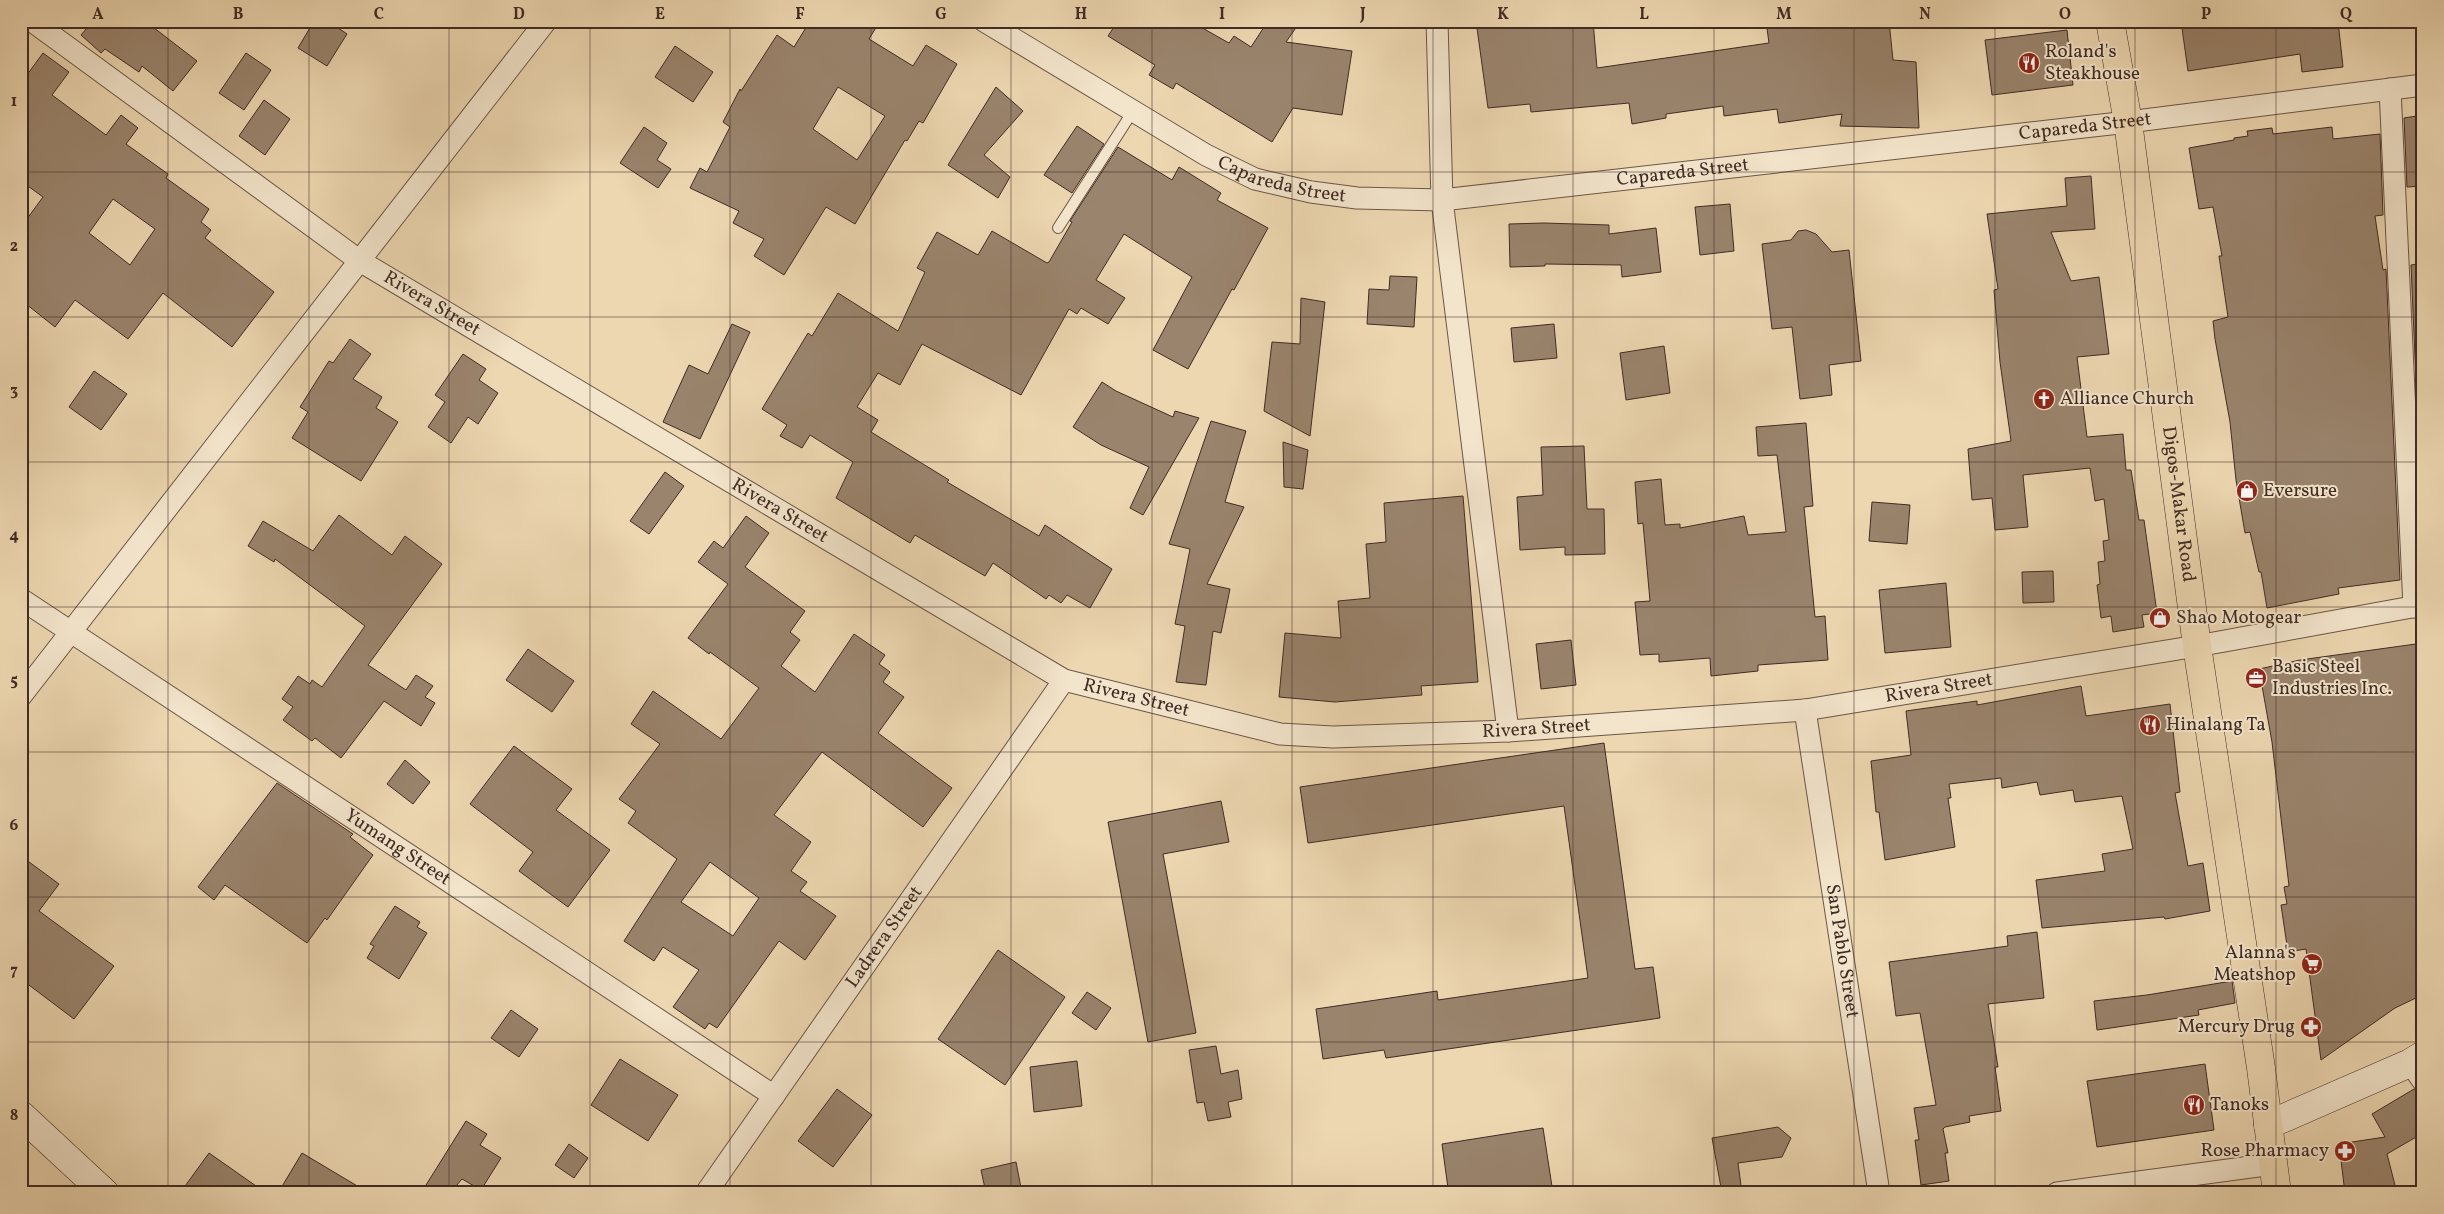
<svg xmlns="http://www.w3.org/2000/svg" width="2444" height="1214" viewBox="0 0 2444 1214" font-family="Vollkorn,serif">
  <style>
    .building { fill: #9a846d; stroke: #402b24; fill-rule: evenodd }
    .lines { fill: none; stroke-linecap: round; stroke-linejoin: round }
    .lane-casing { stroke: #6b5647; stroke-width: 12 }
    .street-casing { stroke: #6b5647; stroke-width: 23 }
    .secondary-casing { stroke: #402b24; stroke-width: 29 }
    .primary-casing { stroke: #402b24; stroke-width: 29 }
    .lane { stroke: #f3e5cc; stroke-width: 10 }
    .street { stroke: #f3e5cc; stroke-width: 21 }
    .secondary { stroke: #f3e5cc; stroke-width: 28 }
    .primary { stroke: #edd7b1; stroke-width: 28 }
    .grid { fill: none; stroke: #402b24; stroke-width: 1; stroke-opacity: 0.55 }
    .labels { text-anchor: middle; dominant-baseline: central; stroke-width: 4; stroke-linejoin: round; paint-order: stroke }
    .poi-label { font-size: 19px; fill: #402b24; stroke: #f3e5cc; text-anchor: start }
    .street-label { font-size: 19px; fill: #402b24; stroke: #f3e5cc }
    .neatline { fill: none; stroke: #402b24; stroke-width: 2 }
    .grid-label { font-size: 16px; text-anchor: middle; font-weight: bold; fill: #402b24 }
  </style>
  <rect width="100%" height="100%" fill="#edd7b1"/>
  <filter id="stains"><feTurbulence type="fractalNoise" baseFrequency=".004" numOctaves="4"/><feColorMatrix values="0 0 0 0 .2 0 0 0 0 .09 0 0 0 0 .02 0 0 0 .5 -.17"/></filter>
  <radialGradient id="worn" r=".72"><stop offset=".6" stop-color="#630" stop-opacity="0"/><stop offset="1" stop-color="#630" stop-opacity=".3"/></radialGradient>
  <!-- building -->
  <path class="building" d="M93,21H145L197,61L173,91L142,66L139,72L105,49L101,53L81,35Z
    M314,21H328L347,34L327,66L298,48Z
    M810,21H880L869,39L913,66L926,45L957,64L923,123L919,121L907,141L905,140L855,224L826,207L784,275L754,256L764,239L733,223L739,211L690,188L700,168L707,172L730,127L723,122L740,89L741,91L777,35L794,47ZM838,87L885,116L857,160L813,129Z
    M1118,21H1190L1229,43L1234,36L1251,47L1266,24L1300,22L1286,42L1352,51L1342,115L1293,108L1272,142L1176,83L1173,89L1149,75L1155,65L1108,36Z
    M1476,21H1593L1597,68L1769,43L1766,21H1889L1893,60L1916,62L1919,128L1840,126L1842,114L1779,123L1777,109L1724,116L1723,106L1666,114V118L1632,124L1629,103L1531,112L1530,104L1488,108Z
    M2181,21H2338L2343,67L2302,72L2300,54L2188,71Z
    M2067,30L2073,85L1992,95L1985,40Z
    M675,46L713,72L693,102L655,77Z
    M43,53L69,72L52,95L106,135L121,115L138,128L126,144L168,174L166,178L209,209L201,222L211,230L205,238L274,292L232,347L163,293L128,339L75,300L55,327L21,300V227L43,197L21,181V83ZM113,199L155,229L130,265L89,233Z
    M246,53L271,70L244,110L219,93Z
    M996,87L1023,111L984,155L1010,177L998,198L948,165Z
    M264,100L290,119L265,155L239,136Z
    M2423,115V186L2407,187L2404,118Z
    M1077,126L1104,144L1072,193L1044,175Z
    M644,127L667,143L657,160L671,169L658,188L620,163Z
    M2332,127L2333,139L2380,134L2383,215L2375,216L2383,270L2386,269L2400,580L2338,588L2339,594L2267,608L2261,572H2259L2250,532L2245,533L2236,480L2230,422L2215,339L2213,321L2228,317L2219,256H2222L2213,207L2199,209L2189,148L2234,140V138L2248,136L2247,131L2272,128L2273,134Z
    M1118,147L1172,180L1179,167L1221,193L1217,200L1268,228L1234,290L1232,289L1188,369L1153,350L1192,277L1124,234L1096,280L1125,298L1108,324L1081,308L1077,314L1069,309L1021,395L922,344L900,385L878,373L857,407L878,420L871,432L949,480L947,482L1039,536L1045,525L1112,569L1090,608L1067,595L1061,603L1049,595L1046,599L993,563L985,576L915,535L910,543L836,498L853,462L810,435L802,448L780,436L787,425L762,409L808,333L812,336L838,293L898,331L925,272L917,268L937,232L978,255L992,231L1047,263L1049,262L1072,222L1070,221Z
    M2091,176L2095,229L2051,232L2071,281L2099,277L2109,354L2077,357L2087,437L2123,434L2126,470H2131L2139,520H2144L2157,613L2142,615L2144,627L2113,632L2111,616L2101,618L2097,585L2100,584L2098,562L2105,561L2103,541L2109,540L2104,499L2095,501L2090,468L2023,475L2028,527L1995,530L1992,498L1972,500L1968,449L2011,441L2000,362L1994,290L1998,289L1987,214L2067,206L2065,178Z
    M1730,204L1734,251L1700,255L1695,207Z
    M1544,223L1609,225V234L1656,228L1661,272L1622,277L1621,265L1545,264V266L1510,267L1509,224Z
    M1806,230L1816,234L1832,252L1849,250L1861,361L1829,365L1832,395L1800,399L1792,327L1772,329L1762,244L1791,240L1798,231Z
    M2423,263V427H2418L2411,265Z
    M1390,276L1417,277L1414,327L1367,324L1369,289L1389,290Z
    M1301,298L1325,302L1310,436L1264,411L1272,342L1300,344Z
    M732,324L750,332L700,439L663,422L689,365L708,374Z
    M1554,324L1557,358L1514,362L1511,328Z
    M350,339L371,354L353,379L382,397L376,408L398,422L361,481L292,438L308,412L300,407L329,361L333,363Z
    M1664,346L1670,393L1626,400L1620,353Z
    M463,354L486,369L479,380L498,393L478,424L468,417L451,443L428,427L445,402L435,395Z
    M94,371L127,394L101,430L69,407Z
    M1102,382L1116,391L1173,417L1175,411L1199,418L1143,515L1130,508L1149,467L1101,445L1073,427Z
    M1211,421L1246,431L1225,502L1244,507L1207,584L1230,589L1221,633L1213,631L1206,685L1176,682L1185,626L1175,624L1190,549L1169,544Z
    M1806,423L1813,506L1804,507L1815,617L1825,616L1828,660L1758,665V671L1711,676L1710,658L1659,662V654L1640,655L1635,602L1650,601L1643,523L1638,524L1635,482L1661,479L1665,525L1680,524V528L1744,516L1748,535L1786,532L1777,455L1758,456L1756,427Z
    M1283,442L1308,450L1303,489L1284,487Z
    M1584,446L1587,509H1604L1605,554L1565,555V547L1520,550L1517,497L1543,495L1541,447Z
    M665,472L684,486L649,534L630,521Z
    M1463,496L1478,682L1421,686L1422,695L1335,702L1279,697L1285,633L1341,638L1338,601L1370,598L1366,544L1386,542L1384,503Z
    M1872,502L1910,505L1907,544L1869,541Z
    M339,515L392,555L405,536L442,564L368,665L406,690L416,675L433,686L425,697L435,703L421,726L384,701L341,758L315,738L312,741L283,720L293,707L282,699L298,676L310,684L312,680L322,687L365,626L275,559L274,562L248,546L263,521L313,551Z
    M746,516L769,533L745,567L805,611L790,632L800,640L781,666L815,692L854,634L885,655L879,664L890,672L883,682L904,697L878,733L952,788L923,827L822,752L774,815L811,842L791,871L807,882L800,891L836,916L805,960L779,941L717,1028L709,1023L705,1029L673,1007L699,970L663,947L654,961L624,941L677,859L628,823L636,811L619,799L660,744L631,724L653,691L721,739L759,688L710,652L709,654L688,638L728,584L698,562L714,541L723,548ZM710,862L759,898L733,936L681,902Z
    M2053,571L2054,602L2023,603L2022,572Z
    M1946,583L1951,647L1885,653L1879,590Z
    M1571,640L1576,685L1541,689L1536,644Z
    M2423,643V701L2416,702L2423,769V864L2419,865L2423,883V991L2418,994V997L2395,1008L2321,1060L2306,949L2288,952L2281,905L2287,904L2284,887L2289,886L2272,742L2259,669L2300,660Z
    M528,649L574,681L552,712L506,680Z
    M2081,686L2086,716L2170,704L2180,792L2175,793L2188,866L2203,863L2210,911L2165,919L2164,917L2042,928L2036,880L2105,871L2102,854L2133,849L2122,796L2075,802L2073,790L2040,795L2037,782L2002,788L2001,778L1949,784L1951,798H1948L1955,847L1885,860L1879,812H1876L1871,761L1911,755L1906,711L1977,701V705Z
    M1604,743L1635,969L1653,967L1660,1018L1386,1058L1384,1050L1323,1059L1316,1009L1437,991L1438,1000L1588,978L1564,806L1308,843L1300,787Z
    M514,746L572,789L556,810L610,850L568,907L519,871L533,852L470,804Z
    M405,760L430,782L413,804L387,784Z
    M277,783L353,834L350,837L373,855L327,920L325,918L307,943L225,885L214,900L198,887Z
    M1221,801L1229,842L1163,854L1196,1033L1148,1042L1108,822Z
    M21,856L59,884L39,911L114,966L74,1019L21,979Z
    M395,906L420,922L417,927L427,933L399,979L367,958L374,946L370,944Z
    M2037,932L2044,998L1988,1004L1998,1067H1995L2001,1111L1969,1116L1970,1122L1945,1127L1943,1129L1948,1153H1945L1949,1181L1921,1185L1915,1140H1919L1914,1108L1936,1105L1920,1013L1896,1016L1889,962L2008,946L2007,936Z
    M998,950L1065,997L1005,1085L938,1039Z
    M2232,981L2235,1003L2198,1010L2199,1015L2097,1030L2094,1001L2147,995Z
    M1087,992L1111,1008L1096,1030L1072,1013Z
    M511,1010L538,1029L519,1057L491,1038Z
    M1216,1046L1221,1074L1238,1070L1242,1099L1228,1102L1231,1117L1208,1121L1204,1102L1197,1103L1189,1050Z
    M620,1059L678,1095L648,1141L591,1105Z
    M1077,1061L1082,1106L1034,1112L1030,1067Z
    M2205,1064L2214,1130L2097,1147L2087,1081Z
    M837,1089L872,1115L833,1167L798,1141Z
    M2414,1089L2423,1093V1133L2387,1154L2397,1193H2345L2339,1144L2385,1137L2372,1114Z
    M466,1121L487,1134L480,1145L501,1158L481,1190L462,1179L450,1193H421Z
    M1778,1127L1791,1138L1782,1157L1738,1163L1742,1193H1722L1712,1138Z
    M1543,1128L1553,1193H1461L1460,1186L1448,1188L1442,1144Z
    M569,1144L588,1158L574,1178L555,1165Z
    M209,1153L266,1193H180Z
    M302,1153L369,1193H278Z
    M1016,1162L1022,1193H986L981,1170Z"/>
  <g class="lines">
    <!-- lane casing -->
    <g class="lane-casing">
      <path id="lane" d="M1058,228L1133,111"/>
    </g>
    <!-- street casing -->
    <g class="street-casing">
      <g id="street">
        <path id="s1" d="M32,21L360,261L1064,680L1280,734L1333,737L1508,731L1805,710L2197,646L2423,605"/>
        <path id="s2" d="M984,21L1206,155L1255,179L1311,192L1357,198L1442,200L2128,122L2423,85"/>
        <path d="M1437,21L1442,200L1508,731"/>
        <path d="M2390,89L2414,607"/>
        <path id="s3" d="M21,599L774,1096"/>
        <path d="M21,696L546,21"/>
        <path id="s4" d="M1805,710L1879,1193"/>
        <path d="M2410,1063L2423,1081"/>
        <path id="s5" d="M706,1193L1064,680"/>
        <path d="M2057,1193L2273,1164"/>
      </g>
    </g>
    <!-- secondary casing -->
    <g class="secondary-casing">
      <path id="secondary" d="M21,1115L105,1193
        M2268,1125L2410,1063L2423,1055"/>
    </g>
    <!-- primary casing -->
    <g class="primary-casing">
      <g id="primary">
        <path id="s6" d="M2110,21L2128,122L2197,646L2261,1068L2277,1193"/>
      </g>
    </g>
    <!-- lane -->
    <use href="#lane" class="lane"/>
    <!-- street -->
    <use href="#street" class="street"/>
    <!-- secondary -->
    <use href="#secondary" class="secondary"/>
    <!-- primary -->
    <use href="#primary" class="primary"/>
  </g>
  <!-- grid -->
  <path class="grid" d="M168,21V1193M309,21V1193M449,21V1193M590,21V1193M730,21V1193M871,21V1193M1011,21V1193M1152,21V1193M1292,21V1193M1433,21V1193M1573,21V1193M1714,21V1193M1854,21V1193M1995,21V1193M2135,21V1193M2276,21V1193M21,172H2423M21,317H2423M21,462H2423M21,607H2423M21,752H2423M21,897H2423M21,1042H2423"/>
  <!-- icons -->
  <defs>
    <g id="restaurant-disc" transform="scale(1.125)"><circle r="9.5" fill="#8f2418" stroke="#f3e5cc"/><path d="M-5-6h1v4h1v-4h1v4h1v-4h1v5L-1.5 .5V6h-2V.5L-5-1ZM5-6V6H3V1.5H1.5Q1.5-4 5-6Z" fill="#fff"/></g>
    <g id="church-disc" transform="scale(1.125)"><circle r="9.5" fill="#8f2418" stroke="#f3e5cc"/><path d="M-1.2-6h2.4v3.5h3.3v2.4h-3.3V6h-2.4V-.1h-3.3v-2.4h3.3Z" fill="#fff"/></g>
    <g id="shop-disc" transform="scale(1.125)"><circle r="9.5" fill="#8f2418" stroke="#f3e5cc"/><path d="M-5-2.5h2.3a2.7 3.5 0 0 1 5.4 0H5L5.5 6h-11ZM-1.5-2.5h3a1.5 2.3 0 0 0-3 0Z" fill="#fff"/></g>
    <g id="office-disc" transform="scale(1.125)"><circle r="9.5" fill="#8f2418" stroke="#f3e5cc"/><path d="M-6-3h4V-5.5h4V-3h4V5H-6ZM-1-4.5V-3h2v-1.5ZM-6 0V1H6V0Z" fill="#fff"/></g>
    <g id="supermarket-disc" transform="scale(1.125)"><circle r="9.5" fill="#8f2418" stroke="#f3e5cc"/><path d="M-6-5.5h2.5l.6 2H6L4.5 2H-2.5L-4.4-4H-6ZM-1.5 3.2a1.3 1.3 0 1 0 .1 0ZM3 3.2a1.3 1.3 0 1 0 .1 0Z" fill="#fff"/></g>
    <g id="pharmacy-disc" transform="scale(1.125)"><circle r="9.5" fill="#8f2418" stroke="#f3e5cc"/><path d="M-2-6h4v4h4v4h-4v4h-4v-4h-4v-4h4Z" fill="#fff"/></g>
  </defs>
  <g fill-rule="evenodd">
    <use href="#restaurant-disc" x="2029" y="63"/>
    <use href="#church-disc" x="2044" y="399"/>
    <use href="#shop-disc" x="2247" y="491"/>
    <use href="#shop-disc" x="2160" y="618"/>
    <use href="#office-disc" x="2256" y="678"/>
    <use href="#restaurant-disc" x="2150" y="725"/>
    <use href="#supermarket-disc" x="2312" y="964"/>
    <use href="#pharmacy-disc" x="2311" y="1027"/>
    <use href="#restaurant-disc" x="2194" y="1105"/>
    <use href="#pharmacy-disc" x="2345" y="1151"/>
  </g>
  <g class="labels">
    <!-- poi labels -->
    <g class="poi-label">
      <text x="2045" y="52">Roland's<tspan x="2045" dy="22">Steakhouse</tspan></text>
      <text x="2060" y="399">Alliance Church</text>
      <text x="2263" y="491">Eversure</text>
      <text x="2176" y="618">Shao Motogear</text>
      <text x="2272" y="667">Basic Steel<tspan x="2272" dy="22">Industries Inc.</tspan></text>
      <text x="2166" y="725">Hinalang Ta</text>
      <text x="2296" y="953" text-anchor="end">Alanna's<tspan x="2296" dy="22">Meatshop</tspan></text>
      <text x="2295" y="1027" text-anchor="end">Mercury Drug</text>
      <text x="2210" y="1105">Tanoks</text>
      <text x="2329" y="1151" text-anchor="end">Rose Pharmacy</text>
    </g>
    <!-- street labels -->
    <g class="street-label">
      <text stroke="none"><textPath href="#s2" startOffset="1150">Capareda Street</textPath></text>
      <text stroke="none"><textPath href="#s2" startOffset="745">Capareda Street</textPath></text>
      <text stroke="none"><textPath href="#s2" startOffset="340">Capareda Street</textPath></text>
      <text stroke="none"><textPath href="#s1" startOffset="490">Rivera Street</textPath></text>
      <text stroke="none"><textPath href="#s6" startOffset="488">Digos-Makar Road</textPath></text>
      <text stroke="none"><textPath href="#s1" startOffset="895">Rivera Street</textPath></text>
      <text stroke="none"><textPath href="#s1" startOffset="2110">Rivera Street</textPath></text>
      <text stroke="none"><textPath href="#s1" startOffset="1300">Rivera Street</textPath></text>
      <text stroke="none"><textPath href="#s1" startOffset="1705">Rivera Street</textPath></text>
      <text stroke="none"><textPath href="#s3" startOffset="451">Yumang Street</textPath></text>
      <text stroke="none"><textPath href="#s5" startOffset="312">Ladrera Street</textPath></text>
      <text stroke="none"><textPath href="#s4" startOffset="244">San Pablo Street</textPath></text>
    </g>
  </g>
  <!-- margin -->
  <rect width="2444" height="1214" fill="none" stroke="#edd7b1" stroke-width="55"/>
  <rect x="28" y="28" width="2388" height="1158" class="neatline"/>
  <g class="grid-label">
    <text x="98" y="19">A</text>
    <text x="238" y="19">B</text>
    <text x="379" y="19">C</text>
    <text x="519" y="19">D</text>
    <text x="660" y="19">E</text>
    <text x="800" y="19">F</text>
    <text x="941" y="19">G</text>
    <text x="1081" y="19">H</text>
    <text x="1222" y="19">I</text>
    <text x="1363" y="19">J</text>
    <text x="1503" y="19">K</text>
    <text x="1644" y="19">L</text>
    <text x="1784" y="19">M</text>
    <text x="1925" y="19">N</text>
    <text x="2065" y="19">O</text>
    <text x="2206" y="19">P</text>
    <text x="2346" y="19">Q</text>
    <text x="14" y="106">1</text>
    <text x="14" y="251">2</text>
    <text x="14" y="395">3</text>
    <text x="14" y="540">4</text>
    <text x="14" y="685">5</text>
    <text x="14" y="830">6</text>
    <text x="14" y="975">7</text>
    <text x="14" y="1120">8</text>
  </g>
  <rect width="100%" height="100%" filter="url(#stains)"/>
  <rect width="100%" height="100%" fill="url(#worn)"/>
</svg>
